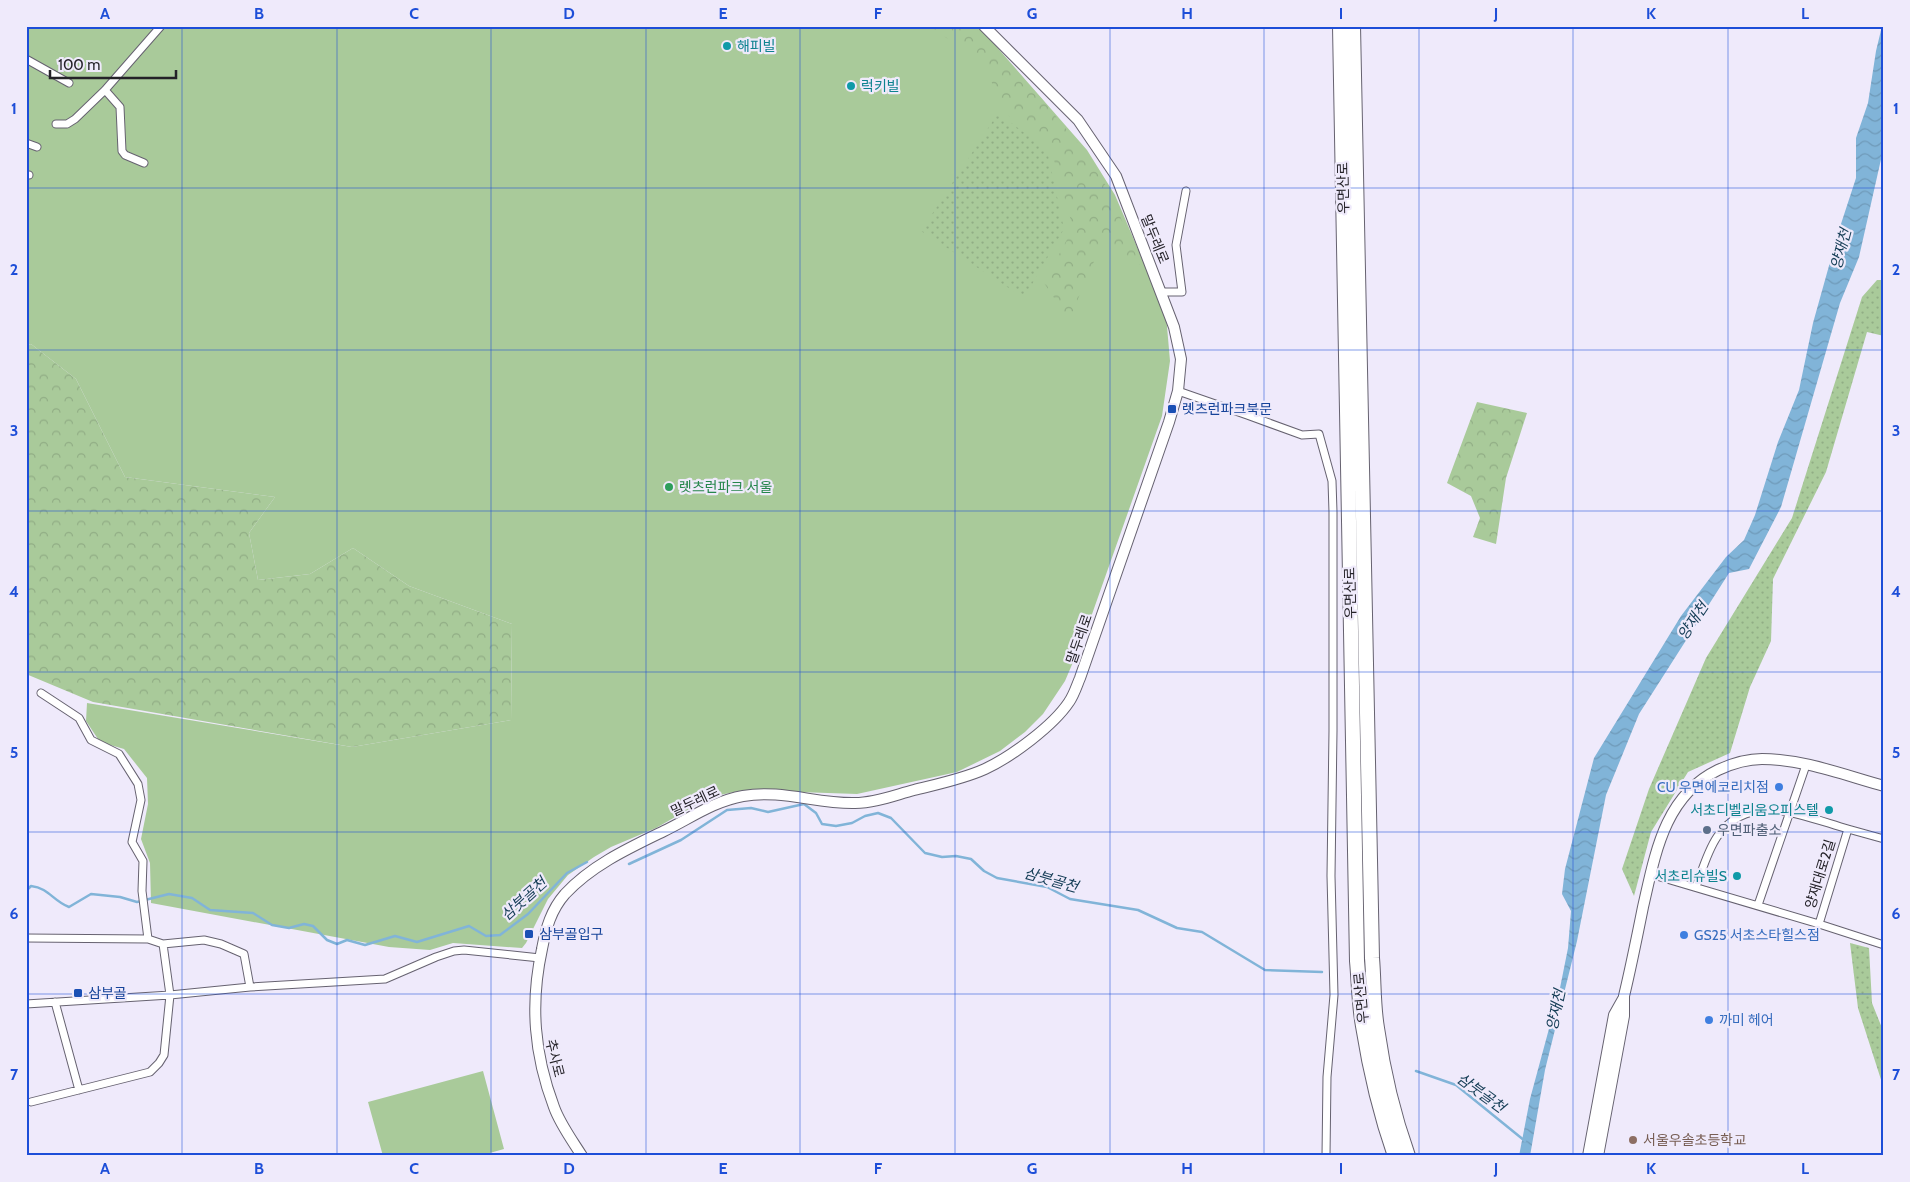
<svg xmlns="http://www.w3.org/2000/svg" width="1910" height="1182" viewBox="0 0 1910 1182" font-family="Cabin,'Noto Sans KR',sans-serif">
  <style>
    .grass { fill: #a9ca9a }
    .forest { fill: url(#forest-crowns) }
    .park { fill: url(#park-dots) }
    .water { fill: url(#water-waves) }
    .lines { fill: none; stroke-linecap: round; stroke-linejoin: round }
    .stream { stroke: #81b4d8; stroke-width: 2.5 }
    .street-casing { stroke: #666270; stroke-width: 9 }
    .secondary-casing { stroke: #666270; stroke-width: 12 }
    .highway-casing { stroke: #666270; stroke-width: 16 }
    .street { stroke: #fff; stroke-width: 7 }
    .secondary { stroke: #fff; stroke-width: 10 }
    .highway { stroke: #fff; stroke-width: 14 }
    .grid { fill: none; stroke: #1d4ed8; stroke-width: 1; stroke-opacity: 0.55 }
    .culture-dot { fill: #0f9aa8; stroke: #efeafb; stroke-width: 2 }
    .transit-dot { fill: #1a4fb4; stroke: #efeafb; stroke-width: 2 }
    .leisure-dot { fill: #2e9e5b; stroke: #efeafb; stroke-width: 2 }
    .shop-dot { fill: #3f7fe0; stroke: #efeafb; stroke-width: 2 }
    .service-dot { fill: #5c6f8a; stroke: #efeafb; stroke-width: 2 }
    .education-dot { fill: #8d6e63; stroke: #efeafb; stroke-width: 2 }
    .labels { text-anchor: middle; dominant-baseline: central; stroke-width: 4.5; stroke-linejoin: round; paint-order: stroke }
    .culture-label { font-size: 14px; fill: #0d838f; stroke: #efeafb; text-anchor: start }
    .street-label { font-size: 14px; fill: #242228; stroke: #efeafb }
    .transit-label { font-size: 14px; fill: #164399; stroke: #efeafb; text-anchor: start }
    .leisure-label { font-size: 14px; fill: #27864d; stroke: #efeafb; text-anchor: start }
    .shop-label { font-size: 14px; fill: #366cbe; stroke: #efeafb; text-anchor: start }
    .service-label { font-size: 14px; fill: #4e5e75; stroke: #efeafb; text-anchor: start }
    .education-label { font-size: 14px; fill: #785e54; stroke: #efeafb; text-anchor: start }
    .water-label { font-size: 15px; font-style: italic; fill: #133c55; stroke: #efeafb }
    .neatline { fill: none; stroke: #1d4ed8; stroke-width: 2 }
    .grid-label { font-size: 16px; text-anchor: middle; font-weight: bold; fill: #1d4ed8 }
  </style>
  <defs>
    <pattern id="forest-crowns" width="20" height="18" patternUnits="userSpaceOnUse" patternTransform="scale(1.25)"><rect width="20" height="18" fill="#a9ca9a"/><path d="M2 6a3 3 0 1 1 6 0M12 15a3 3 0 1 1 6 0" fill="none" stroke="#91ad85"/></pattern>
    <pattern id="park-dots" width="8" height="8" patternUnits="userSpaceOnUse" patternTransform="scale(1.25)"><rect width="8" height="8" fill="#a9ca9a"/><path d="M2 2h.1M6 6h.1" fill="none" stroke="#91ad85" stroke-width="1.8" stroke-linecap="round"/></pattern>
    <pattern id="water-waves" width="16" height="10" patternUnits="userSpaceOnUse" patternTransform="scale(1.25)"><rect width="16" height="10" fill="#81b4d8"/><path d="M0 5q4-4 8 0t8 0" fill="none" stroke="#6f9ab9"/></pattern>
  </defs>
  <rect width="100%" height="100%" fill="#efeafb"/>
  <!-- grass -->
  <path class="grass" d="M26,26H977L995,45L1087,150L1115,195L1166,315L1170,361L1162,416L1085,634L1065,681L1043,714L1025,732L1000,751L957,772L857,794L744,790L710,797L656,828L611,847L594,857L568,875L548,899L526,943L522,948L453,943L430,950L389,947L151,903L150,863L141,839L148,804L147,778L124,749L100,742L86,721L87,703L352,747L511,720L512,624L409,586L353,548L310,574L258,580L249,533L275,497L125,477L76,379L31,344L26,346Z
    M483,1071L504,1149L479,1156H383L368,1102Z"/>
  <!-- forest -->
  <path class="forest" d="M930,26H973L1041,98L1084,151L1111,194L1140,265L1101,245L1069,320L1044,283L1073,228L1051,149L1000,109L987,67Z
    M31,344L76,379L125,477L275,497L249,533L258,580L310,574L353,548L409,586L512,624L511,720L352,747L93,702L26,674V346Z
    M1477,402L1527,413L1506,478L1496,544L1473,537L1480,518L1471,496L1447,483Z"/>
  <!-- park -->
  <path class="park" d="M998,113L1047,150L1064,229L1024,298L921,231Z
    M1877,280H1884V336L1867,332L1826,472L1773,579L1771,641L1750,687L1730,753L1688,772L1651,832L1634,896L1622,869L1649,789L1706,658L1792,518L1862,297Z
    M1850,943L1869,948L1872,1003L1884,1033V1089L1858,1008Z"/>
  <!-- water -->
  <path class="water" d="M1882,26H1884V146L1859,257L1840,303L1781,507L1749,569L1729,573L1639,714L1606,795L1577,941L1545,1070L1530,1156H1519L1530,1099L1560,988L1568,948L1571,911L1562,894L1565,869L1594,758L1681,616L1726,557L1744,540L1755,515L1778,442L1799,390L1813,323L1839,230L1856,178V138L1868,103L1876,51Z"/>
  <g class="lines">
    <!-- stream -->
    <path class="stream" d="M629,864L681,840L727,810L751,808L768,812L804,804L816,813L822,824L836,826L852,823L865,816L878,813L891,818L925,853L942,857L956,856L971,859L984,871L997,878L1047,887L1070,899L1138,910L1177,928L1202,932L1265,970L1322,972
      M26,891L31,886C49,888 53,901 69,907L91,894L120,897L137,902L169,894L192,898L210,910L253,913L272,925L289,928L304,924L313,926L327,940L337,944L347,940L365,945L395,936L417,942L469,926L486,936L500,935L528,914L567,873L587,862
      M1416,1071L1456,1085L1525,1141"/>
    <!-- street casing -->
    <g class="street-casing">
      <path id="street" d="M26,59L69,83
        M105,90L120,107L122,151L125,155L144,163
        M56,124H67L75,119L105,90L161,26
        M26,143L37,147
        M26,175H29
        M1161,292H1182L1176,245L1186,191
        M1178,391L1247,415L1302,435L1319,434L1332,481L1333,512V731L1331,876L1334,995L1327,1077L1326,1156
        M41,693L79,718L91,740L119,754L138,784L141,800L132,842L143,861L142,891L148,939
        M1848,829L1884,839
        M1650,874L1819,924L1848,829C1805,817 1749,790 1717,837C1707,852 1702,871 1696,887
        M1758,905L1806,765
        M1819,924L1884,945
        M26,938L148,939L163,944L204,940L221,944L244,954L250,987
        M55,1002L79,1090
        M26,1004L170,995L250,987L385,979L436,957L454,951L464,950L540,958
        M31,1102L150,1072L159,1063L164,1055L170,995L163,944"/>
    </g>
    <!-- secondary casing -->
    <g class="secondary-casing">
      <path id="secondary" d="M582,1156C572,1140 560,1124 554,1107C534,1054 530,1004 542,949C546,928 551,910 565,894C592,865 629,848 664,831C689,819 714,801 743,796C781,789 817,804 855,803C875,803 895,795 914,790C938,784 963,779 985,769C1011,757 1053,726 1069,702C1074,695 1077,685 1080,678L1169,422L1178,391L1181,359L1174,327L1116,176L1078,120L984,26
        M1588,1156L1614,1015L1623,999
        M1598,1156L1624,1016V996C1631,967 1637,937 1643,907C1655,855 1664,796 1718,770C1731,764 1747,759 1762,759C1803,759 1844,775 1884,786"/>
    </g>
    <!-- highway casing -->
    <g class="highway-casing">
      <path id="highway" d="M1340,26L1357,961C1359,982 1359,1004 1363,1026C1370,1070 1380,1113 1395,1156
        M1353,26L1372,958C1374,981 1373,1005 1377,1028C1383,1071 1393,1114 1408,1156"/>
    </g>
    <!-- street -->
    <use href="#street" class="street"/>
    <!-- secondary -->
    <use href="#secondary" class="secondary"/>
    <!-- highway -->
    <use href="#highway" class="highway"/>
  </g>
  <!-- grid -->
  <path class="grid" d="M182,26V1156M337,26V1156M491,26V1156M646,26V1156M800,26V1156M955,26V1156M1110,26V1156M1264,26V1156M1419,26V1156M1573,26V1156M1728,26V1156M26,188H1884M26,350H1884M26,511H1884M26,672H1884M26,832H1884M26,994H1884"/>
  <!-- markers -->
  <g class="culture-dot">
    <circle cx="727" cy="46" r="5"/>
    <circle cx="851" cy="86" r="5"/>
    <circle cx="1829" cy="810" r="5"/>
    <circle cx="1737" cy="876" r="5"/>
  </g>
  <g class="transit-dot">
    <rect x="1167" y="404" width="10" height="10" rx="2.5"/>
    <rect x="524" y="929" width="10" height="10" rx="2.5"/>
    <rect x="73" y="988" width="10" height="10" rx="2.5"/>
  </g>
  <circle class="leisure-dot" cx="669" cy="487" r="5"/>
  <g class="shop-dot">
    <circle cx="1779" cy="787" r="5"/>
    <circle cx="1684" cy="935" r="5"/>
    <circle cx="1709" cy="1020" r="5"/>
  </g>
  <circle class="service-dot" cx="1707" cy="830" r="5"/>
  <circle class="education-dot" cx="1633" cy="1140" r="5"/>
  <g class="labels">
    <!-- culture labels -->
    <g class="culture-label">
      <text x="737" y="46">해피빌</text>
      <text x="861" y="86">럭키빌</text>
      <text x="1819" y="810" text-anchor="end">서초디벨리움오피스텔</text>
      <text x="1727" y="876" text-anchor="end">서초리슈빌S</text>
    </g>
    <!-- street labels -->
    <g class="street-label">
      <text transform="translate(1343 188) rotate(-91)">우면산로</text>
      <text transform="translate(1155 239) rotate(68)">말두레로</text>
      <text transform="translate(1350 593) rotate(-91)">우면산로</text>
      <text transform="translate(1079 639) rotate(-71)">말두레로</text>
      <text transform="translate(695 801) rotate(-25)">말두레로</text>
      <text transform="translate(1820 874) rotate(-73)">양재대로2길</text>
      <text transform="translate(1361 998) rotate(-95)">우면산로</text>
      <text transform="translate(555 1058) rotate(76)">추사로</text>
    </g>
    <!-- transit labels -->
    <g class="transit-label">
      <text x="1182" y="409">렛츠런파크북문</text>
      <text x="539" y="934">삼부골입구</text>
      <text x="88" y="993">삼부골</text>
    </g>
    <!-- leisure labels -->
    <g class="leisure-label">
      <text x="679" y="487">렛츠런파크 서울</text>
    </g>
    <!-- shop labels -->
    <g class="shop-label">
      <text x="1769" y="787" text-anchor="end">CU 우면에코리치점</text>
      <text x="1694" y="935">GS25 서초스타힐스점</text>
      <text x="1719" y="1020">까미 헤어</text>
    </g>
    <!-- service labels -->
    <g class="service-label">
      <text x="1717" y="830">우면파출소</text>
    </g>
    <!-- education labels -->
    <g class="education-label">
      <text x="1643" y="1140">서울우솔초등학교</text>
    </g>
    <!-- water labels -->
    <g class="water-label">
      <text transform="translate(1841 249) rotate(-75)">양재천</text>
      <text transform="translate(1693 621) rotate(-56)">양재천</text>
      <text transform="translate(1051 880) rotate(16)">삼붓골천</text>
      <text transform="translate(524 899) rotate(-42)">삼붓골천</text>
      <text transform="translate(1556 1010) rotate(-78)">양재천</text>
      <text transform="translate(1481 1093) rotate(36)">삼붓골천</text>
    </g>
  </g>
  <!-- border -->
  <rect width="1910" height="1182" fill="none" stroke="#efeafb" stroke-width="55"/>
  <!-- scale -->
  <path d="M50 70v8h126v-8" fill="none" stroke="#242228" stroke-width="2.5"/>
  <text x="58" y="70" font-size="15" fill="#242228" stroke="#efeafb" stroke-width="4" paint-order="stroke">100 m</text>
  <rect x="28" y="28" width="1854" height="1126" class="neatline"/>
  <g class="grid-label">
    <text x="105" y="19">A</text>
    <text x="259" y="19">B</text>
    <text x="414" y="19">C</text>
    <text x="569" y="19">D</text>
    <text x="723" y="19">E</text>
    <text x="878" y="19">F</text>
    <text x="1032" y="19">G</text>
    <text x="1187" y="19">H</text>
    <text x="1341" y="19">I</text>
    <text x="1496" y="19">J</text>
    <text x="1651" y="19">K</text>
    <text x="1805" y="19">L</text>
    <text x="14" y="114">1</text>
    <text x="1896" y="114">1</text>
    <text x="14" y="275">2</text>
    <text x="1896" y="275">2</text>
    <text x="14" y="436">3</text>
    <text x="1896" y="436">3</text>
    <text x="14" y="597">4</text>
    <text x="1896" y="597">4</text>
    <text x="14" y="758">5</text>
    <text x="1896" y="758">5</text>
    <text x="14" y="919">6</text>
    <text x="1896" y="919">6</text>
    <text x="14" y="1080">7</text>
    <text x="1896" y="1080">7</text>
    <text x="105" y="1174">A</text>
    <text x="259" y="1174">B</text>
    <text x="414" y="1174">C</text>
    <text x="569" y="1174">D</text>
    <text x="723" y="1174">E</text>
    <text x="878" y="1174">F</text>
    <text x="1032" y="1174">G</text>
    <text x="1187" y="1174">H</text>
    <text x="1341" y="1174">I</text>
    <text x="1496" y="1174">J</text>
    <text x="1651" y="1174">K</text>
    <text x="1805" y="1174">L</text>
  </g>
</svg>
